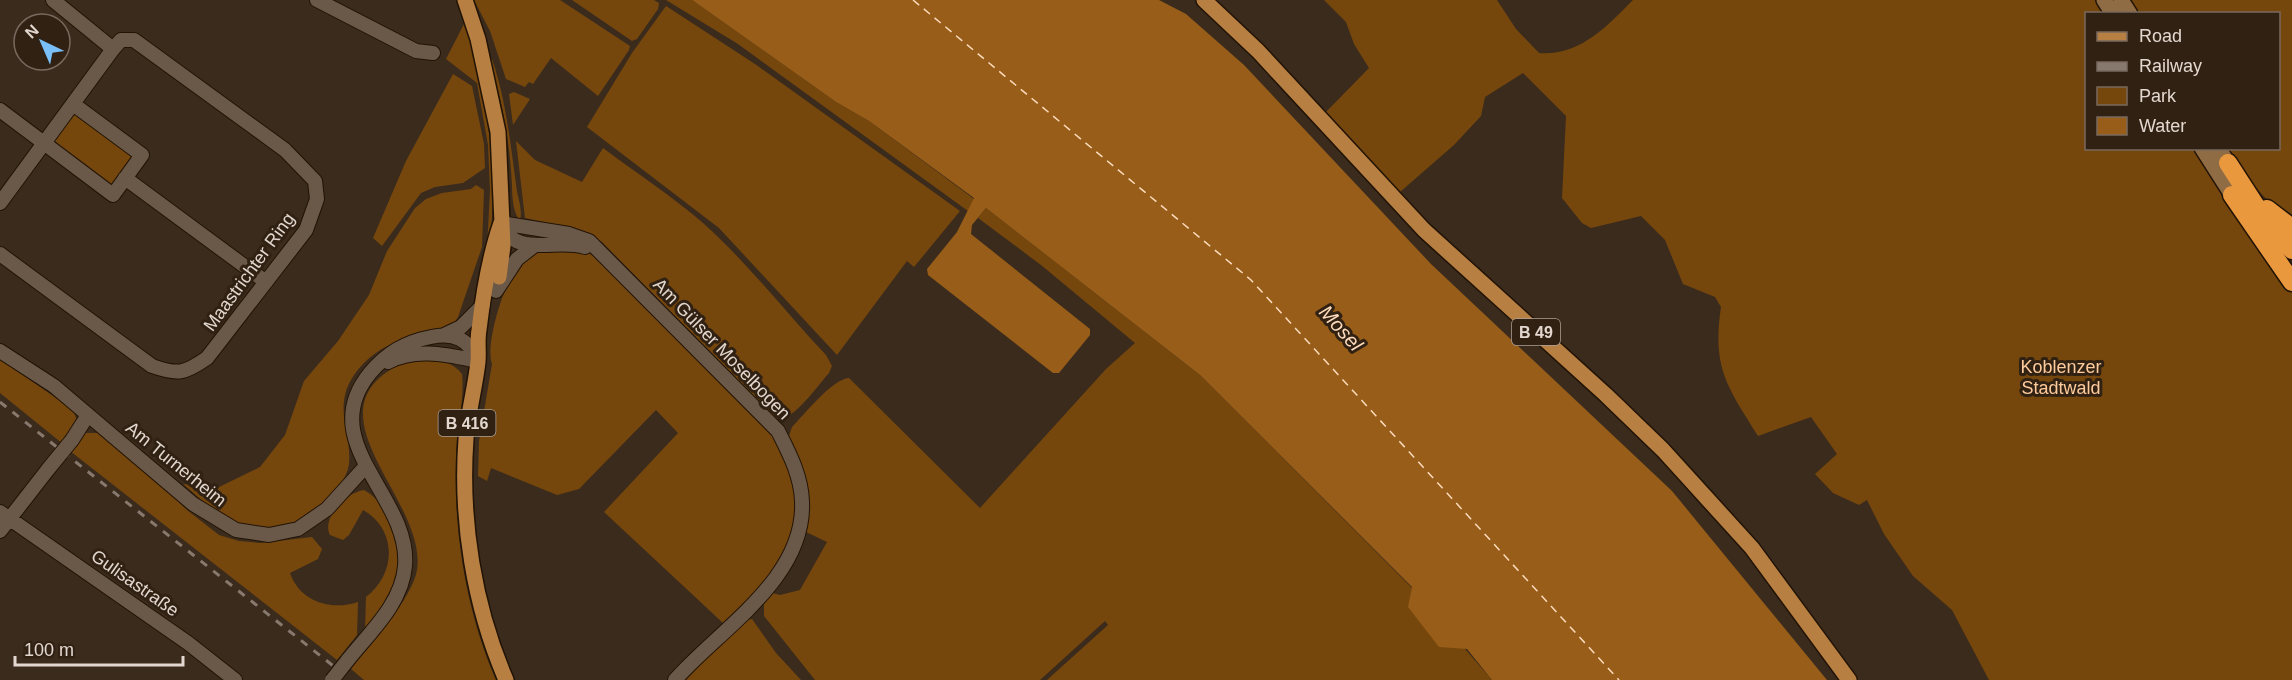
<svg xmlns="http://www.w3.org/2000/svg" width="2292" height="680" viewBox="0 0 2292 680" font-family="Helvetica,sans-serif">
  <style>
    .green { fill: #76470d }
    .water { fill: #975d19 }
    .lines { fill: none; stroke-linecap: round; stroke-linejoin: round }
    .ferry { stroke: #fddbbc; stroke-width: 1.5; stroke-dasharray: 8 6; stroke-linecap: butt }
    .street-casing { stroke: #211305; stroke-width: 16 }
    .secondary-casing { stroke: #211305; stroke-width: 18 }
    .primary-casing { stroke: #211305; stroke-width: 18 }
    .highway-casing { stroke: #211305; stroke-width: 21 }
    .street { stroke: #6a5948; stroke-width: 14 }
    .secondary { stroke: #906c45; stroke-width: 15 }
    .primary { stroke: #b77f42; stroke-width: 15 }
    .highway { stroke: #ea983e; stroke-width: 18 }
    .rail { stroke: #87796d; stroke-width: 3; stroke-dasharray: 8 8; stroke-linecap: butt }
    .street-bridge-casing { stroke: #211305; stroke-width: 16; stroke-linecap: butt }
    .street-bridge { stroke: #6a5948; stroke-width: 14 }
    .labels { text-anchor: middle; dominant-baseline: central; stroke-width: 6; stroke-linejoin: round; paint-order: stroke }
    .shield { fill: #302113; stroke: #ada197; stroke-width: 1.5 }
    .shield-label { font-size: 16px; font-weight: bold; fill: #e3d8cf }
    .street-label { font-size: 18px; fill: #e3d8cf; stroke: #302113 }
    .park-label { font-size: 18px; fill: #fecb9c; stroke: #302113 }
    .water-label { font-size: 20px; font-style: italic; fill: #fddbbc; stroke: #302113 }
  </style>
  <rect width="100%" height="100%" fill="#3b2b1c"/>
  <!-- green -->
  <path class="green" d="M474,0H560L630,46L629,50L598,96L551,58L533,84L529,82L525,87L506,79L490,31Z
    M572,0H654L659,3L658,9L637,39L632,41Z
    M666,0H692L836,102L869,121L974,199L968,211L738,44Z
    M1324,0H1497L1516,29L1539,53C1580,56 1606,27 1633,0H2097L2106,13L2086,14V148L2195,149L2292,292V680H1989L1952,610L1913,576L1884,534L1867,500L1859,505L1833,493L1815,474L1837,454L1811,417L1758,436C1727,386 1712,368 1721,307L1715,297L1683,284L1665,240L1641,216L1591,228L1582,223L1562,198L1566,116L1523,73L1485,97L1481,116L1454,145L1400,192L1325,113L1369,68L1354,44L1346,22Z
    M2130,0H2292V221C2264,201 2246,176 2226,149L2278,148V14L2139,13Z
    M666,6L755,64L960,211L914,267L907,261L837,355L719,228L587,127L632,53Z
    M465,22C487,101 498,161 490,244L487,249L490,190L488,145L477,83L446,59Z
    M489,59H492C506,100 510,141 516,184C517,197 523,208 520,221C513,213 512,196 512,185C510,142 502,100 489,59Z
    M453,74L472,86L484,144L485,168L463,183L435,187L421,193L382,246L373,238L406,161Z
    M514,92L530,99L513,125L509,94Z
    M78,109L137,153L112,188L52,144Z
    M516,141L535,160L582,182L603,148C636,173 672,196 703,223C748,263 785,312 826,355L832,366L829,373C819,384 794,420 779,419C771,418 765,411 758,406V400L602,242L580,230L525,218Z
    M476,185L484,190L482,247L458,317L453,325C414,336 379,340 354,375C332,408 352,432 349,464C347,479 335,492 325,502C302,527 261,538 229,521C213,512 198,496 183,484L217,488L260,467L285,435L304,381L338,341L369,295L387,251L415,208L426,199L442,193L471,189Z
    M986,208L1200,375L1412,588L1492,680H1047L1108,625L1105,621L1040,680H815L764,616V603L772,593L780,595L800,590L827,542L804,531C813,491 804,472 789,436L792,427C804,415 832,379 849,378L980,508L1106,369L1135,343L1041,265L978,218Z
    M545,249H577L595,256C637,297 680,338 721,381C737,399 775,431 785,452C818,523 778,579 723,623L604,512L678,433L656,410L579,489L557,495L491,468L487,481L478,476L479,441L492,364C484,343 508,267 527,255C532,252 540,251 545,249Z
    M0,359L73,410L77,421L63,444L0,393Z
    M409,360C429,360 449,357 462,374C465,401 456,429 456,456C453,530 466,612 496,680H364L351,669C369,646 412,599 417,570C428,498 296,408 409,360Z
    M84,433H101L158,481L187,510L219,535L239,541L260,543L312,537L322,549L318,559L290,573C300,602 331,611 358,602L357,635L337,660L70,451Z
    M364,490C378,498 384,508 391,521C413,562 390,598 365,631L366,597C396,574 398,530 363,510L349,535L343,540L330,535C321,518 347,492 364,490Z
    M752,619L776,653L801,680H686L742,621Z"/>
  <!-- water -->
  <path class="water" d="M692,0H1159L1186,14L1244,65L1431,264L1672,491L1827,680H1492L1467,649L1439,647L1408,607L1412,587L1200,375L986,208L972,225L971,234L1090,329V335L1059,373H1053L928,275L927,269L957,232L974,198L869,121L836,102Z"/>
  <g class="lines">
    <!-- ferry -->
    <path class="ferry" d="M913,0L1251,280L1619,680"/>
    <!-- street casing -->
    <g class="street-casing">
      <path id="street" d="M317,0L416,51L433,53
        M0,110L113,195L142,155L73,104
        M125,178L266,282
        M0,203L113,49
        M501,223L569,234L589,241L778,431C789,453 801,475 802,501C806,578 720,629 675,680
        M501,223C514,259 557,238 585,247
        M0,254L152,366C178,375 184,374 207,358L306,230L317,199L315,181L285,150L134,40H121L113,49L53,0
        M496,291L517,259L535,245
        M444,335L461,327L483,305
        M0,351L54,386L193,504L236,530L269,535L298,529L327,509L365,467
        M388,362C416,347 448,355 478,361
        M72,440L88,415
        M0,512L188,643L235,680
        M0,531L49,468
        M347,661C369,633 402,604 405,566C411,496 313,443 370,373C387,353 405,342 431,337C454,332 469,339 478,361"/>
    </g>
    <!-- secondary casing -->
    <g class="secondary-casing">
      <path id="secondary" d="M2104,0L2113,14
        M2121,0L2130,14
        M2202,148L2232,195
        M2218,148L2228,163"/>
    </g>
    <!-- primary casing -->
    <g class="primary-casing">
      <path id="primary" d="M465,0L478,39L498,132L503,246L499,277
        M1204,0L1258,51L1424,230L1606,395L1663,450L1752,548L1849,680
        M501,223C489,257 483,295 479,330C477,341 479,352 478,362C475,388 468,413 466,439C460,520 474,606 506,680"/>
    </g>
    <!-- highway casing -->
    <g class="highway-casing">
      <path id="highway" d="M2228,163L2261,214L2292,250
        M2232,195L2292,282
        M2267,209L2292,228"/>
    </g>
    <!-- street -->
    <use href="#street" class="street"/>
    <!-- secondary -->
    <use href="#secondary" class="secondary"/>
    <!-- primary -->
    <use href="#primary" class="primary"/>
    <!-- highway -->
    <use href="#highway" class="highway"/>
    <!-- rail -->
    <path class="rail" d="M0,402L351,680"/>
    <!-- street-bridge casing -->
    <g class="street-bridge-casing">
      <path id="street-bridge" d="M49,468L72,440
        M332,680L347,661"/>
    </g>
    <!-- street-bridge -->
    <use href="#street-bridge" class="street-bridge"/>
  </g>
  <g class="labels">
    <!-- shield labels -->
    <g class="shield">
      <rect x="1512" y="319" width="48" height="26" rx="4.5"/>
      <rect x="438.5" y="410" width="57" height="26" rx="4.5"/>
    </g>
    <g class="shield-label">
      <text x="1536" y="332">B 49</text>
      <text x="467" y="423">B 416</text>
    </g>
    <!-- street labels -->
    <g class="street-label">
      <text transform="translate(249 272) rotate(-54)">Maastrichter Ring</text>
      <text transform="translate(722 349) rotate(46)">Am Gülser Moselbogen</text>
      <text transform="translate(176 464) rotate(39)">Am Turnerheim</text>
      <text transform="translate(135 583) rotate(35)">Gulisastraße</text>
    </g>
    <!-- park labels -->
    <g class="park-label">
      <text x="2061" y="367">Koblenzer<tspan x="2061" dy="21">Stadtwald</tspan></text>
    </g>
    <!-- water labels -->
    <g class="water-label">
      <text transform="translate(1341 328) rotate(48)">Mosel</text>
    </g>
  </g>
  <!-- legend -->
  <rect x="2085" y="12" width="195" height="138" fill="#302113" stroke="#786a5e" stroke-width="1.5"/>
  <rect x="2097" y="32" width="30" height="9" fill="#b77f42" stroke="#786a5e" stroke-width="1.5"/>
  <text x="2139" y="42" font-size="18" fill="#e3d8cf">Road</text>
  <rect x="2097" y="62" width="30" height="9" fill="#87796d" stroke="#786a5e" stroke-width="1.5"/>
  <text x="2139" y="72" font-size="18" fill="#e3d8cf">Railway</text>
  <rect x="2097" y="87" width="30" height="18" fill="#76470d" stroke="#786a5e" stroke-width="1.5"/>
  <text x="2139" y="102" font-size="18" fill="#e3d8cf">Park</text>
  <rect x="2097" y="117" width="30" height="18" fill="#975d19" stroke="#786a5e" stroke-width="1.5"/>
  <text x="2139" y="132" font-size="18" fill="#e3d8cf">Water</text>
  <!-- north arrow -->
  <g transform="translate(42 42) rotate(316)"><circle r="28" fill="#302113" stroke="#786a5e" stroke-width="1.5"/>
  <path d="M0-4.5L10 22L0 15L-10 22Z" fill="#79bff8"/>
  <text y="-9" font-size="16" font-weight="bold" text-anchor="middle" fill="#e3d8cf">N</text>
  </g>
  <!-- scale -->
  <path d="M15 656v9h168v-9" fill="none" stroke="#e3d8cf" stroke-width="3"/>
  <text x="24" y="656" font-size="18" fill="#e3d8cf" stroke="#302113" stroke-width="4.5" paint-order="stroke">100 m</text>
</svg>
